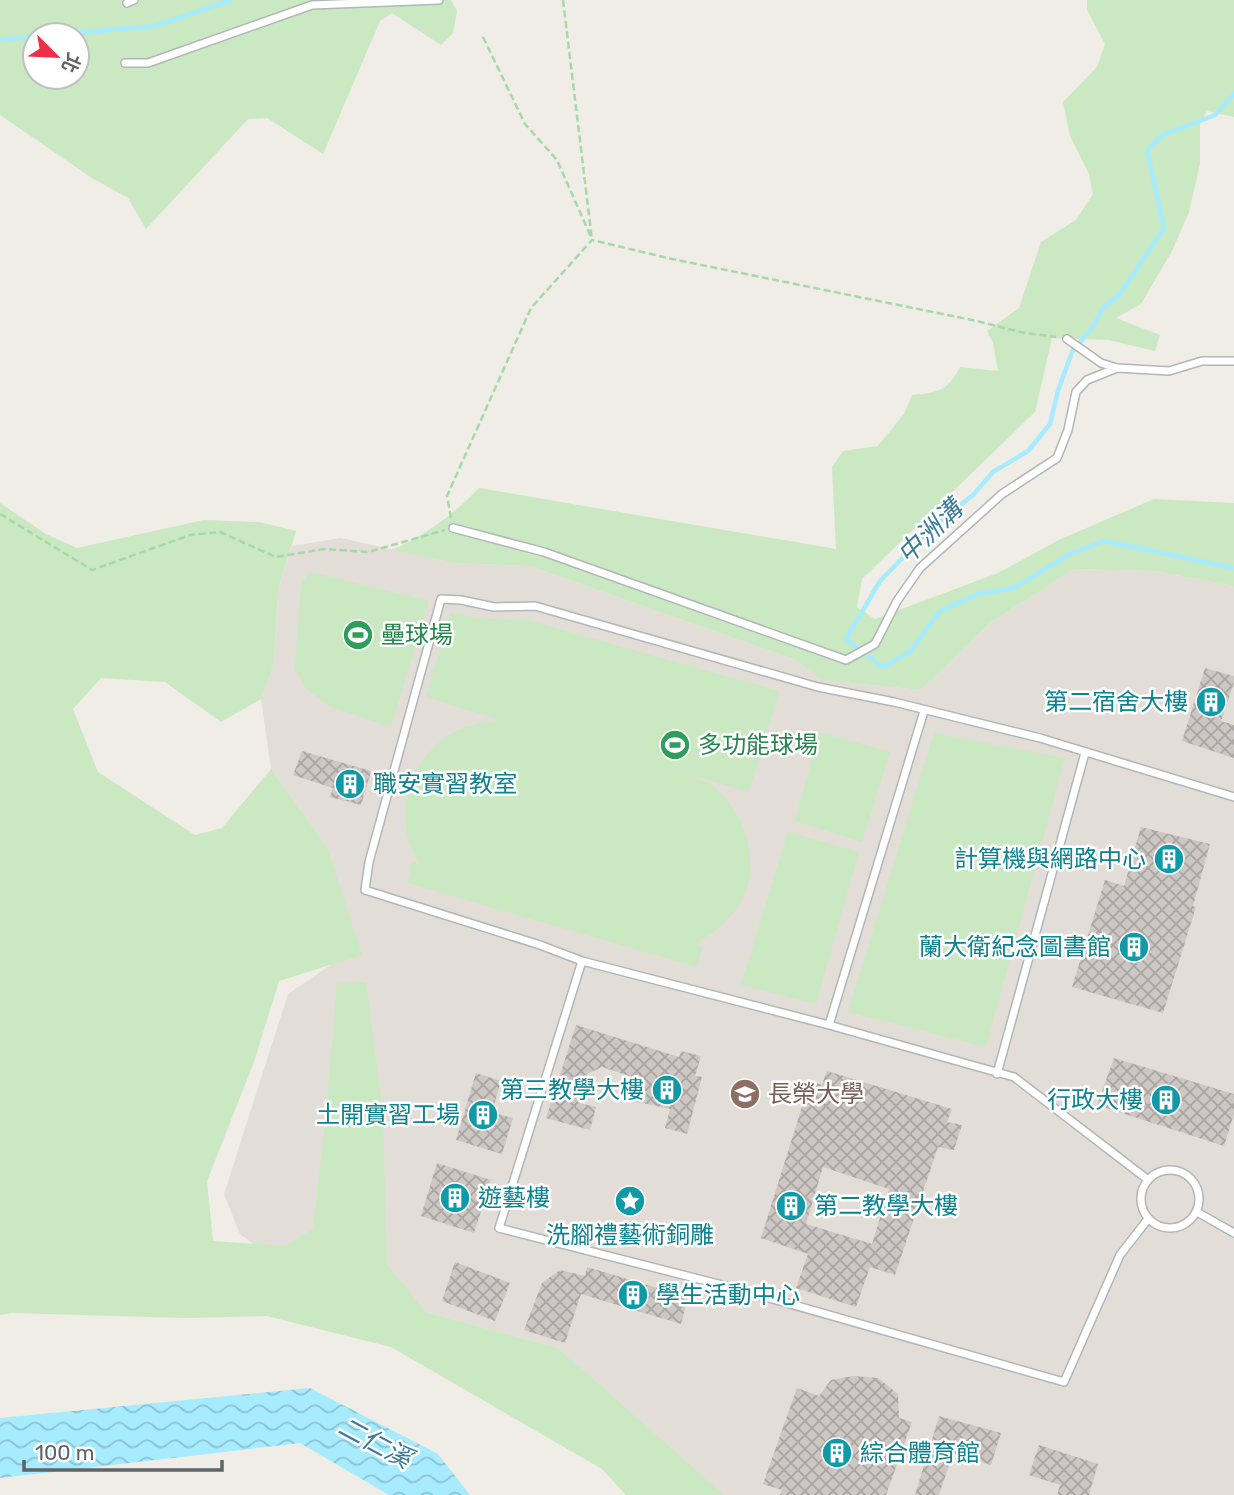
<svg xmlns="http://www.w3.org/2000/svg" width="1234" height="1495" viewBox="0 0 1234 1495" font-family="Rubik,'Noto Sans TC',sans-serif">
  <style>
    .education { fill: #e3ddd7 }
    .grass { fill: #cae8c2; fill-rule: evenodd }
    .water { fill: url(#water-waves) }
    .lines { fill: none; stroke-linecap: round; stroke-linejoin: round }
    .stream { stroke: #a7ebff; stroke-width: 4.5 }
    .building { fill: url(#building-cross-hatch); fill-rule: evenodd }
    .service-casing { stroke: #b1b6b9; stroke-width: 10 }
    .path { stroke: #a5daa8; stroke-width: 2.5; stroke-dasharray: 7 3.5; stroke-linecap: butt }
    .service { stroke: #fff; stroke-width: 7 }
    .labels { text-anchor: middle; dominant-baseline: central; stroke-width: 5; stroke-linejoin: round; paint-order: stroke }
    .leisure-label { font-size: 24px; fill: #27864d; stroke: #fff; text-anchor: start }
    .culture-label { font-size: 24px; fill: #0d838f; stroke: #fff; text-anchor: end }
    .education-label { font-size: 24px; fill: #785e54; stroke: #fff; text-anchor: start }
    .water-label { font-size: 26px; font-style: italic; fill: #397c9a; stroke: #fff }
  </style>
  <defs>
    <pattern id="water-waves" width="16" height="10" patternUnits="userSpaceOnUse" patternTransform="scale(1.75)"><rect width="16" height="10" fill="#a7ebff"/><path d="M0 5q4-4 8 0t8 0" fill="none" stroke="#8bc2d2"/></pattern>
    <pattern id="building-cross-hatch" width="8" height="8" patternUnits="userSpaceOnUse" patternTransform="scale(1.75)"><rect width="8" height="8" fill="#ccc7c3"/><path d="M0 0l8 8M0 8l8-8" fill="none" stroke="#a9a5a2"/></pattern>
  </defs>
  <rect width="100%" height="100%" fill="#f0ece6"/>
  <!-- education -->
  <path class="education" d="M341,538L453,563L530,566L796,660L822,680L921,690L990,623L1074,569L1154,571L1234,586V1495H721L558,1348L426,1312L291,1272L240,1234L224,1194L288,994L354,949L327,847L271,769L261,699L274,664L278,590L292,546Z"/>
  <!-- grass -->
  <path class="grass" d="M0,0H451L457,11L453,33L441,45L392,13L380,21L323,154L267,118L248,119L146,229L128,198L92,178L0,115ZM35,35H77V77H35Z
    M1087,0H1234V117L1207,111L1200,124V164L1189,212L1172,251L1141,304L1116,318L1160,335L1155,351L1109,340L1052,338L1035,412L862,579L857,607L875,619L998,573L1061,539L1154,499L1234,503V586L1154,571L1074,569L990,623L921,690L821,680L796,660L530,566L453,563L393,550C429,532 451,517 479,488L836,549L832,467L843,451L878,446L904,414L912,395C937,393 948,391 960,367L998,371L993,343L987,331L1019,308L1041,242L1076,220L1093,194L1089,174L1070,136L1063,102L1097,67L1105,44L1087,10Z
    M0,503L46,534L77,548L204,520L259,522L296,531L278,590L274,664L261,699L221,722L165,682L101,678L73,709L98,772L195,835L222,828L271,769L327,847L362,955L279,981L254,1062L207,1181L213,1241L286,1246L313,1229L326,1117L337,983L366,982L383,1113L387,1265L426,1312L558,1348L724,1495H626L602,1469L391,1347L267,1316L185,1318L12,1313L0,1315Z
    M310,572L429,601L391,727L331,707L306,689L295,669L301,584Z
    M450,613L488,619L527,620L779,691L749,792L667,768C680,774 699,776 711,785C747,811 763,867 739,905C728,922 712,934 695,944L702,947L697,967L407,883L412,862L420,864C414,853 407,841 406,829C401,791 420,751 454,732C467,725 486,722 500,720L426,697Z
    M820,732L890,752L862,842L795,821Z
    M934,733L1065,758L986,1047L848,1012Z
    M788,832L859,852L816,1004L741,985Z"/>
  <!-- water -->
  <path class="water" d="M310,1388L438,1454L470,1495H389L300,1443L0,1478V1418Z"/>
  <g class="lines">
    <!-- stream -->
    <path class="stream" d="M52,35L155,26L231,0
      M0,40L35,36
      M1234,94L1215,115L1163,135L1147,150L1164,228L1120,294L1103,308L1092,328L1072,352L1058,391L1050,424L1028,451L993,472L973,495L932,528L880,581L846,639L883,667L910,652L940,611L978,594L1014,588L1070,554L1104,541L1234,568"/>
  </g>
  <!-- building -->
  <path class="building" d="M1205,668L1234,676V683L1221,721L1234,725V758L1182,741Z
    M302,751L371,771L361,805L330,797L333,788L293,775Z
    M1141,827L1210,844L1193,906L1196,907L1163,1013L1072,987L1105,880L1124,886Z
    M576,1025L679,1057L681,1051L701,1056L695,1076L702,1077L687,1134L665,1128L670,1109L633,1101L638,1079L602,1067L587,1074L579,1103L596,1107L590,1130L546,1118Z
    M1114,1058L1234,1094V1114L1224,1146L1097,1105Z
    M827,1071L952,1109L947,1122L962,1125L954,1150L938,1147L895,1275L870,1267L856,1307L796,1288L808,1254L761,1238L810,1081L822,1085ZM823,1167L889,1189L872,1244L806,1224Z
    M476,1073L501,1081L492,1112L513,1118L502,1154L456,1140Z
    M437,1163L491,1180L474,1233L421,1216Z
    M455,1262L510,1283L495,1321L442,1301Z
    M587,1267L688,1297L681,1324L581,1294L565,1343L524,1330L542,1283L560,1270L585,1276Z
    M854,1376L878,1378L898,1394L899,1418L912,1422L886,1495H780L782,1490L763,1484L797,1388L819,1396L831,1380Z
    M939,1416L1001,1433L991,1465L953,1453L939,1495H915Z
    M1039,1445L1098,1464L1089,1495H1057L1060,1485L1029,1475Z"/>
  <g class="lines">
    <!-- service casing -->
    <g class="service-casing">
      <path id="service" d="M127,3L134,0
        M125,63H148L312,5L439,0
        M1067,339L1101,363L1117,368L1169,371L1202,361H1234
        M453,528L544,552L846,660L875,644L897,601L920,568L1002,494L1057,458L1068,430L1076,392L1087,380L1117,368
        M582,961L499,1228L734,1288L1064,1382L1120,1255L1148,1219
        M829,1025L924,711
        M997,1074L1085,753
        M1141 1199a29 29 0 1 1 58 0a29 29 0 1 1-58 0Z
        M1147,1179L1014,1077L829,1025L582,961L540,945L365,890L369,862L441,599L461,600L494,607L535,606L818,687L894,702L1040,738L1234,797
        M1197,1212L1234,1233"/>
    </g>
    <!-- path -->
    <path class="path" d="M563,0L592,240
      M483,37L525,124L557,160L591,237
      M0,514L92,570L190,535L220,532L276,557L324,549L368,552L445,530
      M451,518L447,496L531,308L592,240L672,259L977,321L1020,332L1056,337"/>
    <!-- service -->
    <use href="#service" class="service"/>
  </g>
  <!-- icons -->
  <defs>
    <g id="stadium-disc" transform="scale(1.575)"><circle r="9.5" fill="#2e9e5b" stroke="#fff"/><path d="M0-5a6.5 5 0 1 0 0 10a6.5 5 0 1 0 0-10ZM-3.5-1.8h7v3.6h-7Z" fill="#fff"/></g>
    <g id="building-disc" transform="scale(1.575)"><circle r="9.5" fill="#0f9aa8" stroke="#fff"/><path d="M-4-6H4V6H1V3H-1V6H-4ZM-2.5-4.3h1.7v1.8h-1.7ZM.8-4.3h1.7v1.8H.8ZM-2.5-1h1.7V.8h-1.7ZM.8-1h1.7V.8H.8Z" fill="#fff"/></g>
    <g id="university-disc" transform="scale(1.575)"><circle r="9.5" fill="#8d6e63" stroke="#fff"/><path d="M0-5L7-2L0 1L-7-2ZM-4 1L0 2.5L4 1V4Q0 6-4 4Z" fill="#fff"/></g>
    <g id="sight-disc" transform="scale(1.575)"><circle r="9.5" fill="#0f9aa8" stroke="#fff"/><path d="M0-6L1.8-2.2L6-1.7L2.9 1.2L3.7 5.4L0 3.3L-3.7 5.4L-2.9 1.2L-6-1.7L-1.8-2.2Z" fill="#fff"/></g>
  </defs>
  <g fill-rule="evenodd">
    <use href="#stadium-disc" x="358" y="635"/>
    <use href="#building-disc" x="1211" y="702"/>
    <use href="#stadium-disc" x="675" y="745"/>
    <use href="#building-disc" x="350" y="784"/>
    <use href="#building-disc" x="1169" y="859"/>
    <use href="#building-disc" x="1134" y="947"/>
    <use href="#building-disc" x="667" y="1090"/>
    <use href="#university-disc" x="745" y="1094"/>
    <use href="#building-disc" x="1166" y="1100"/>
    <use href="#building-disc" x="483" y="1115"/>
    <use href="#building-disc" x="455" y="1198"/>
    <use href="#sight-disc" x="630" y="1201"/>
    <use href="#building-disc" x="791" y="1206"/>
    <use href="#building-disc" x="633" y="1295"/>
    <use href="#building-disc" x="837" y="1453"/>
  </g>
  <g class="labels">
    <!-- leisure labels -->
    <g class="leisure-label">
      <text x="381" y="635">壘球場</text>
      <text x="698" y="745">多功能球場</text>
    </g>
    <!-- culture labels -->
    <g class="culture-label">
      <text x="1188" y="702">第二宿舍大樓</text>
      <text x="373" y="784" text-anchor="start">職安實習教室</text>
      <text x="1146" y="859">計算機與網路中心</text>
      <text x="1111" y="947">蘭大衛紀念圖書館</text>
      <text x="644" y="1090">第三教學大樓</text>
      <text x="1143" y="1100">行政大樓</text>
      <text x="460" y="1115">土開實習工場</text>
      <text x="478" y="1198" text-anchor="start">遊藝樓</text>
      <text x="814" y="1206" text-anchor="start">第二教學大樓</text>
      <text x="630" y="1235" text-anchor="middle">洗腳禮藝術銅雕</text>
      <text x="656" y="1295" text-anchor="start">學生活動中心</text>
      <text x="860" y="1453" text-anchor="start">綜合體育館</text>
    </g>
    <!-- education labels -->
    <g class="education-label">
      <text x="768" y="1094">長榮大學</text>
    </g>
    <!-- water labels -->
    <g class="water-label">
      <text transform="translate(930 532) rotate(-44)">中洲溝</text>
      <text transform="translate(375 1443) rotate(28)">二仁溪</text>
    </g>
  </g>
  <!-- north arrow -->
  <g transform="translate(56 56) rotate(114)"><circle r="33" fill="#ffffff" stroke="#bfc1c2" stroke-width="2"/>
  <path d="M0-5L12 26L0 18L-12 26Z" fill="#ed2f48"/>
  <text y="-10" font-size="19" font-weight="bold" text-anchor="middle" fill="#5e6467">北</text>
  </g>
  <!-- scale -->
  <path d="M24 1460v10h198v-10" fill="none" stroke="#5e6467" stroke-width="3.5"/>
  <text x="35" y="1460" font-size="21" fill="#5e6467" stroke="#ffffff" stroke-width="5" paint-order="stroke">100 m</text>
</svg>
